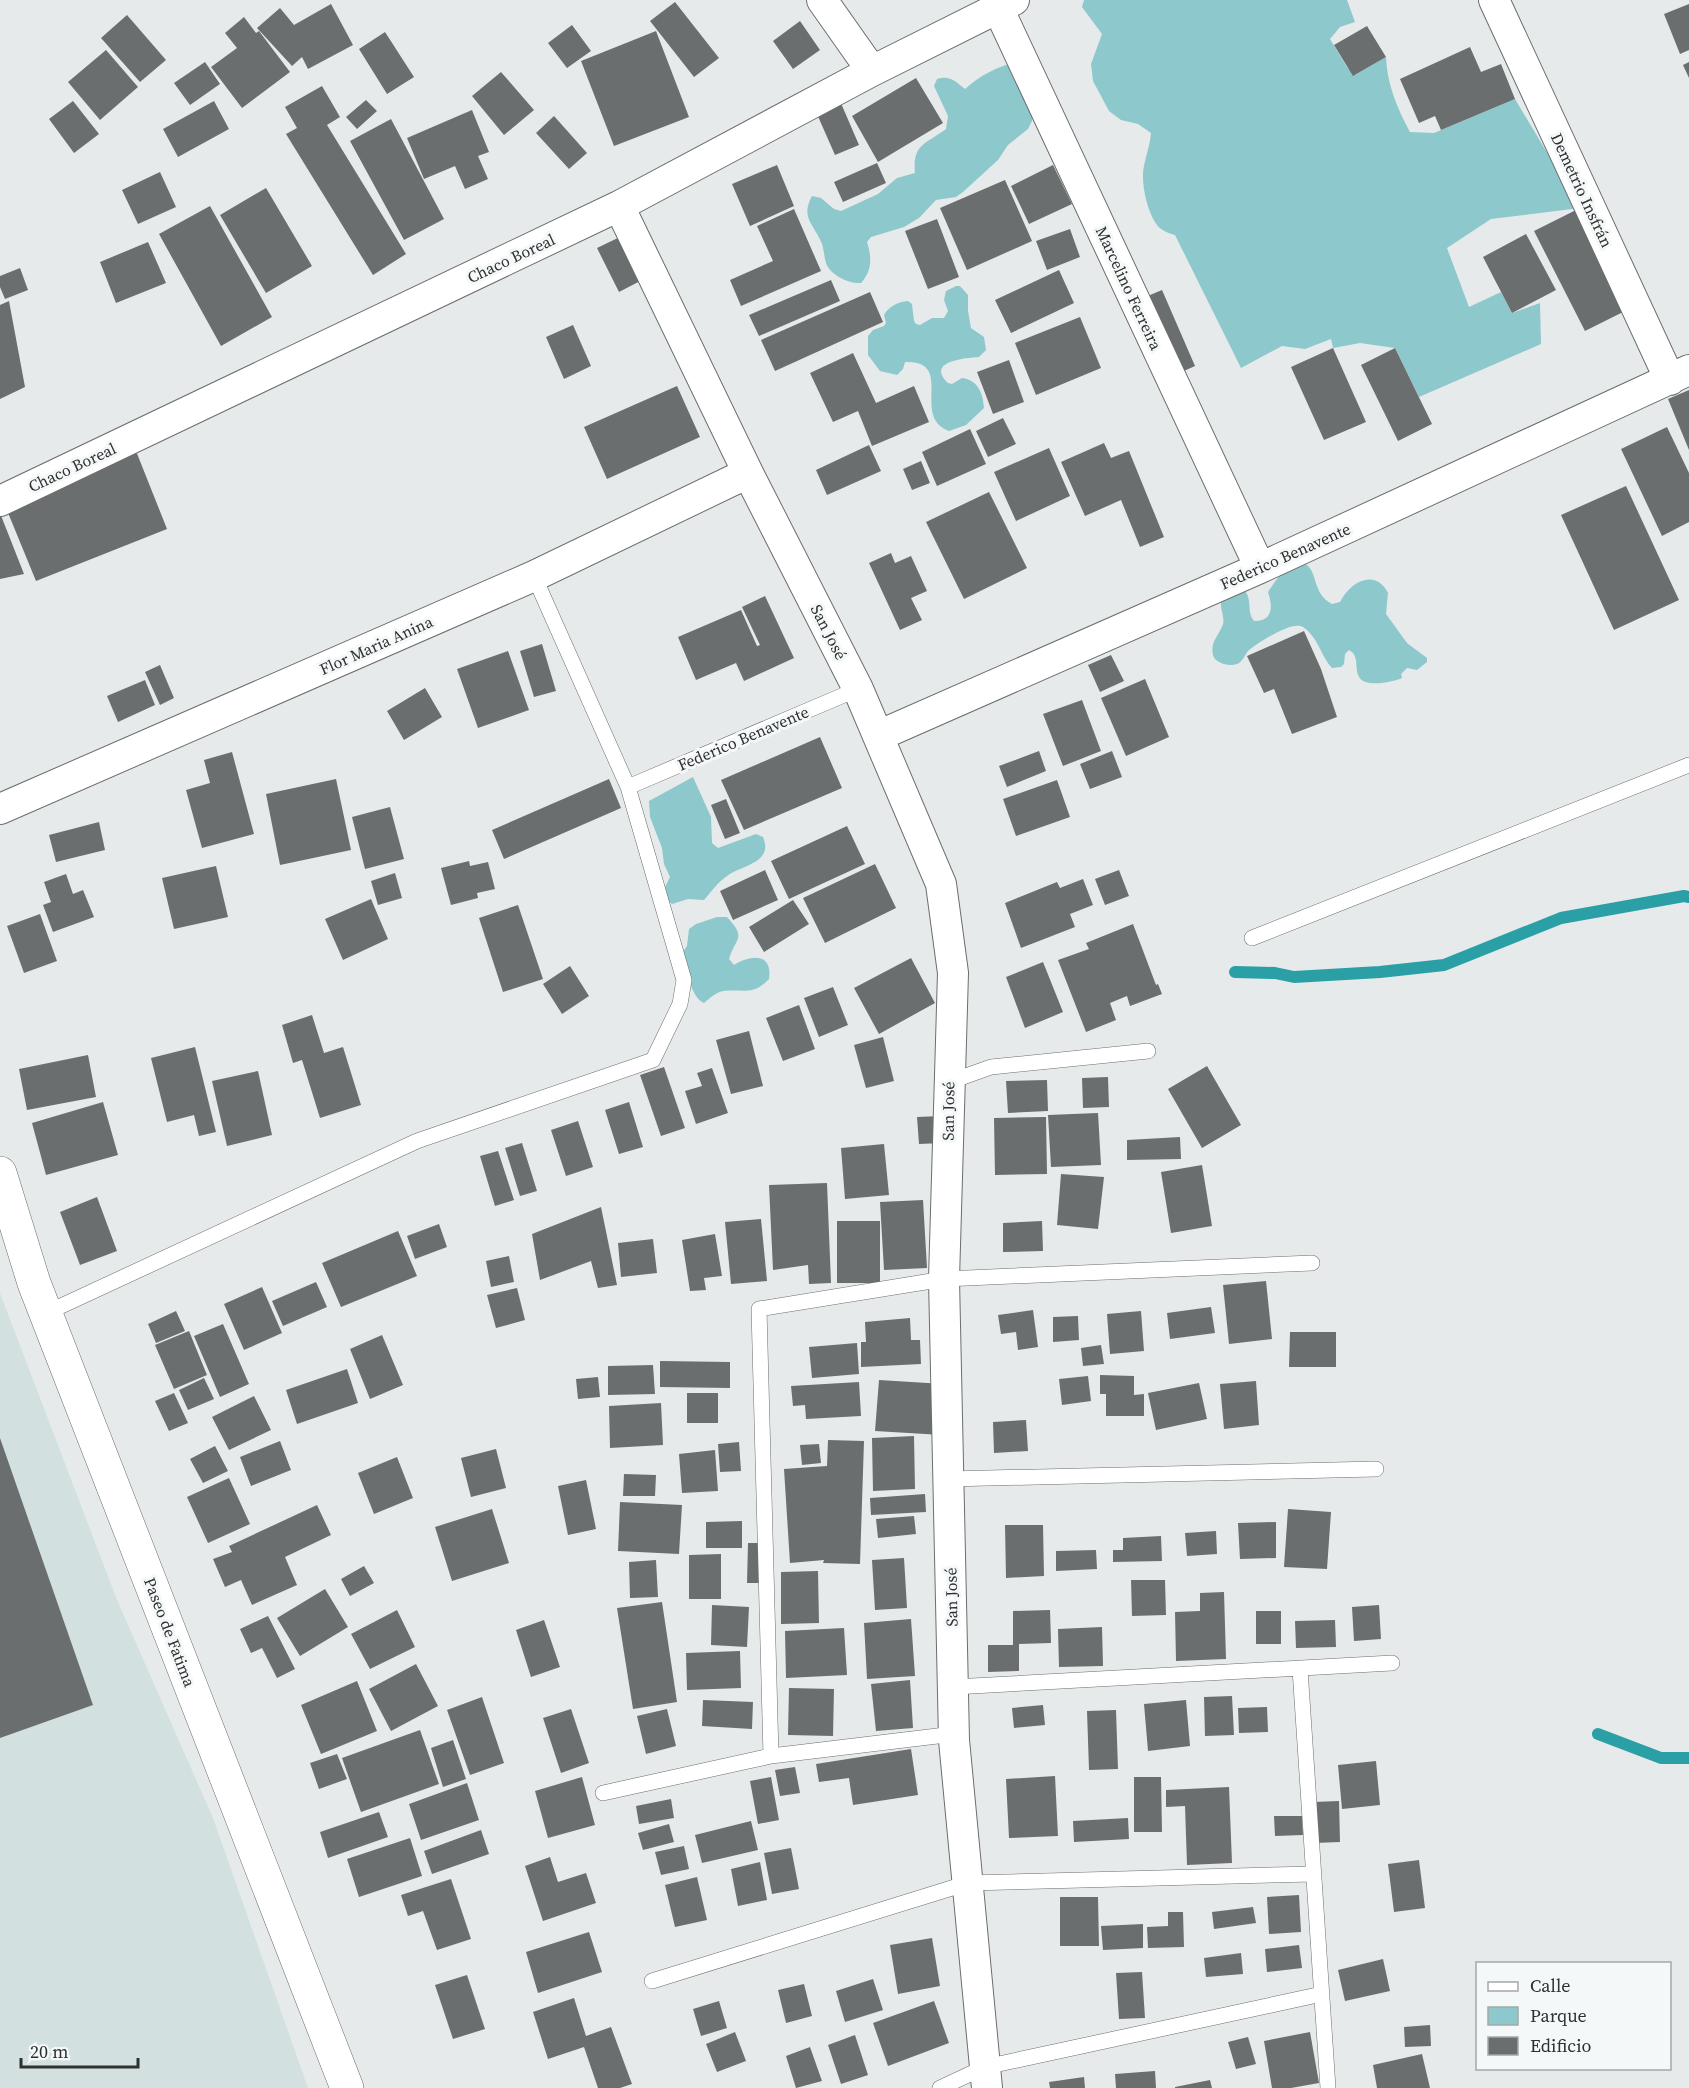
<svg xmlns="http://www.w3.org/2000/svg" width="1689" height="2088" viewBox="0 0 1689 2088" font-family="'Source Serif 4',serif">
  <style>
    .built { fill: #d3e0e0 }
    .green { fill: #8dc8cc }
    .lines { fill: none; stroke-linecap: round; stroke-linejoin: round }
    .stream { stroke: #2a9fa6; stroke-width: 12 }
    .building { fill: #6b6e6f }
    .service-casing { stroke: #6b6e6e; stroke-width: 16 }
    .minor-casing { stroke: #6b6e6e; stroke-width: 32 }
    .tertiary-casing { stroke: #6b6e6e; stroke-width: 34 }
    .service { stroke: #fff; stroke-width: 15 }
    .minor { stroke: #fff; stroke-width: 30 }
    .tertiary { stroke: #fff; stroke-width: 33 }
    .labels { text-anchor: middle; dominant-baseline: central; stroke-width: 6; stroke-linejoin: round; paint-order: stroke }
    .street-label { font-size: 16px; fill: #2f3030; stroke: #f4f8f8 }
  </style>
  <rect width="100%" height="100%" fill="#e7eaeb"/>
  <!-- built -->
  <path class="built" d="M0,1293L117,1600L213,1818L308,2088H0Z"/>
  <!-- green -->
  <path class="green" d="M1084,0H1347L1355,22L1340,27L1330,39L1347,67L1355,75L1386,57C1387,84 1397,108 1410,132L1434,133L1515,99L1580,208L1491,219L1447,248L1469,307L1501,292L1512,313L1540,303L1541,344L1419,397L1395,348L1360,343L1333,348L1331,339L1305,349L1282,346L1241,368L1175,235C1171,234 1165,232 1161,229C1148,219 1140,182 1144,166C1146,155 1150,145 1151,133L1138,124L1121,120L1109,111L1093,81L1091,64L1102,34L1082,7Z
    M1017,62L1034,105L1032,121L1028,129L1008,145L998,160L963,192L956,197L936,200L919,218L904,227L871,237L867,242C872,258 872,271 861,283C849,284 830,275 826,263C824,256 824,250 822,244C814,224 800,218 812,196L821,198L834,209L841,211L878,194L897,178L915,173C912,144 926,144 946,129L948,116L934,86L937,79C950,75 955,81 965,89C981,75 996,67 1017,62Z
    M956,286H960L968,295V311L971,328L984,337L986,350L979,357C966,358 925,361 948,383L952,384L962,378C978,380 983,393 984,408L966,425L949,431C910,417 956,360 905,362L903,369L897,375L880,371L868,355V336L873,330L884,326L886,323L884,315C889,306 898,302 908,301L912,304L914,321L916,324L920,325L932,318H944L948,311L944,300L946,291Z
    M1304,563C1319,571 1311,593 1332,604L1340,602C1350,582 1375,568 1388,593L1386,614L1407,643L1427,658V662L1417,670L1407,668L1401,674L1402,678C1393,682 1365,688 1359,677C1354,667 1360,656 1349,650L1345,654L1344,664L1341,667L1332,668C1321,656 1318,637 1303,627C1292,620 1258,643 1249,650C1245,654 1243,662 1237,664C1229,667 1215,663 1213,655C1210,641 1219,636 1223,624C1225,618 1220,609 1221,602L1244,590C1253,599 1246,611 1254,621C1273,621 1273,607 1268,592C1281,573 1281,571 1304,563Z
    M693,777L711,817L712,843L718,848L756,834L763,837C774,863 742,865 727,876C718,882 711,892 704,900L688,899L672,904L666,899L663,891L670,877L664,864L662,848L650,817L649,801Z
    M717,917H727C747,939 736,936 729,959L734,965C750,955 773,952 769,979C753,996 743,989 724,991C716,992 710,998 704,1003C690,997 687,968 682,953L687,946L689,929L696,924Z"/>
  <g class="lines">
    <!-- stream -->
    <path class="stream" d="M1235,972L1275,973L1294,977L1380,972L1444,965L1561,918L1684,896L1689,897
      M1598,1734L1661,1758H1689"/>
  </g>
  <!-- building -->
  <path class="building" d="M675,2L719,58L694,77L650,21Z
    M331,4L353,45L308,69L302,57L292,66L257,28L280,8L294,25Z
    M1689,4V50L1680,54L1664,14Z
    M127,15L166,60L140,82L101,38Z
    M244,17L256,33L259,31L290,72L242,108L211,67L237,48L225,33Z
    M800,21L820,50L793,69L773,41Z
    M572,25L591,51L567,68L548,43Z
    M1367,26L1386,57L1353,76L1334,45Z
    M656,31L689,117L614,146L581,61Z
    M385,32L414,77L387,94L359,49Z
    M1470,47L1481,72L1501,64L1515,99L1441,130L1435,116L1419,123L1400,79Z
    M106,50L138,87L100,120L68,82Z
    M205,62L220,84L190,105L174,83Z
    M1689,62V78L1683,65Z
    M501,72L534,110L504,135L472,96Z
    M916,78L943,123L878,162L852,116Z
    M322,86L340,117L327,125L406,254L373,275L286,134L297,128L285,107Z
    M837,94L859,145L835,155L813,105Z
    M366,100L377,111L357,129L346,117Z
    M73,101L99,134L74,153L49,119Z
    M214,101L229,129L178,157L163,129Z
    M472,110L489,152L478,156L488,179L465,189L455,166L424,179L407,138Z
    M554,116L587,153L569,169L536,133Z
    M391,119L444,219L404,240L350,141Z
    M877,163L886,183L843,202L834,182Z
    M777,165L794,206L750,226L732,184Z
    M1053,165L1072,204L1029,224L1011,186Z
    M160,172L176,207L138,224L122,190Z
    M1005,180L1032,241L967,270L940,208Z
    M266,188L312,266L266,293L220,215Z
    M210,206L272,317L221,346L159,234Z
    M1580,208L1635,306L1585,331L1534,231Z
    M794,209L821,271L741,306L730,280L773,261L757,226Z
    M937,219L959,277L928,289L905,231Z
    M1070,229L1080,257L1047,270L1036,241Z
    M1526,234L1556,290L1512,313L1483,257Z
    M624,235L646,278L619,292L597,248Z
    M148,242L166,283L116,303L100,262Z
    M20,268L28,290L5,299L0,287V276Z
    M1059,270L1074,303L1011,333L995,300Z
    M831,280L840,301L759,336L749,315Z
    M1162,290L1195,366L1175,375L1143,298Z
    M870,292L883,322L775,371L761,340Z
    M9,301L25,387L0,399V305Z
    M1080,317L1101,368L1036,395L1015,343Z
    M573,325L591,366L564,379L546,337Z
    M1333,348L1366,422L1324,440L1291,367Z
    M1395,348L1432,424L1398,441L1361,365Z
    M853,353L876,403L914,386L929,422L872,446L858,411L833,422L810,373Z
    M1009,360L1024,402L993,414L977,372Z
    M677,386L700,437L607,479L584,427Z
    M1689,390V450L1668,399Z
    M1003,418L1016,444L988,457L976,431Z
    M1667,427L1689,473V522L1662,536L1621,449Z
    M970,429L986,464L937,486L922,452Z
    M1104,443L1111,458L1129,451L1164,537L1140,547L1121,500L1085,516L1061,462Z
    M869,445L881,471L827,495L816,470Z
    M1049,448L1070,496L1016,521L994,472Z
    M136,451L167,529L36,581L4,503Z
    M921,461L930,483L912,490L903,469Z
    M1626,486L1679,600L1614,630L1561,515Z
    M989,492L1027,568L964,599L926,522Z
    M0,513L24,574L0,579Z
    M891,553L895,563L911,556L927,591L911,598L922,620L900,630L869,563Z
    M765,596L794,658L744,681L736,663L696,680L678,637L741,610L757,646L760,645L742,607Z
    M1304,631L1321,669L1337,717L1292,734L1274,689L1264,693L1247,656Z
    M542,644L556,691L534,697L520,651Z
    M508,651L529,710L478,728L457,669Z
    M1111,655L1124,681L1100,692L1088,665Z
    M160,665L174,698L160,705L145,672Z
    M1145,679L1169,737L1126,756L1101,698Z
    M145,680L155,705L118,722L107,696Z
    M425,688L442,717L404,740L387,711Z
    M1082,700L1101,751L1063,766L1043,714Z
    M820,737L842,788L744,830L721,780Z
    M1039,751L1046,771L1007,787L999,766Z
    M1112,751L1122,777L1090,789L1080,764Z
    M232,752L254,834L202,848L186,790L210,783L204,760Z
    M336,779L351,850L280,865L266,794Z
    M609,779L621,808L504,859L492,830Z
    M1057,780L1070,817L1016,836L1003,799Z
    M726,799L740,833L725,839L711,805Z
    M390,807L404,859L365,869L352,817Z
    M99,822L105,850L56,862L49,835Z
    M847,826L865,864L789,899L771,861Z
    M469,861L470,866L488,862L495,889L477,893L478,898L451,905L441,868Z
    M875,864L896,908L825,943L803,898Z
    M216,866L228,917L174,929L162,878Z
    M765,870L778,900L733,920L720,891Z
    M1119,870L1129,896L1105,905L1095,879Z
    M395,873L402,898L378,905L371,881Z
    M66,874L73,894L83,890L94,917L53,932L43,905L51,902L44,882Z
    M1083,879L1093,905L1070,914L1075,927L1021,948L1005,903L1057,882L1060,888Z
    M371,899L388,939L343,960L325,919Z
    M793,900L809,924L764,952L749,927Z
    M518,905L543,979L503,992L479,918Z
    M40,914L57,961L24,973L7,926Z
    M1133,924L1156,985L1158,984L1162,994L1130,1006L1127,996L1110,1003L1116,1020L1086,1032L1058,960L1089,949L1086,943Z
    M911,958L935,1003L879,1034L854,988Z
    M1043,962L1063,1012L1025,1028L1006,977Z
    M570,966L589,996L562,1014L543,984Z
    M833,987L848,1025L819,1037L804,998Z
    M799,1005L815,1049L783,1061L766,1018Z
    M312,1015L324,1053L343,1047L361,1105L320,1118L302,1060L293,1063L282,1025Z
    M749,1031L763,1086L731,1094L716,1040Z
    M883,1037L894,1081L866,1088L854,1045Z
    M195,1047L216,1132L199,1136L194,1115L167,1122L151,1058Z
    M88,1055L96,1097L27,1110L19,1069Z
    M1207,1066L1241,1125L1202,1148L1168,1089Z
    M664,1067L685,1128L661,1136L640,1075Z
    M712,1068L728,1113L696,1124L685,1091L702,1086L697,1073Z
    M258,1071L272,1135L227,1146L212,1081Z
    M1108,1077L1109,1107L1083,1108L1082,1078Z
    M1047,1080L1048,1111L1008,1113L1006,1081Z
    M103,1102L118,1155L46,1175L32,1123Z
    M629,1102L643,1147L619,1154L605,1110Z
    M1098,1113L1101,1165L1051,1167L1048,1115Z
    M941,1116L942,1143L919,1144L917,1117Z
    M1046,1117L1047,1174L995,1175L994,1118Z
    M578,1121L593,1167L566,1176L551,1130Z
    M1180,1137L1181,1159L1127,1160V1140Z
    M522,1143L537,1191L520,1196L505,1148Z
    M884,1144L889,1195L845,1199L841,1148Z
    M498,1151L514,1200L495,1206L480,1156Z
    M1202,1165L1212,1226L1171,1233L1161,1172Z
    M1061,1174L1104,1177L1098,1229L1057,1225Z
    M827,1183L831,1283L809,1284L808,1265L773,1270L769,1185Z
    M97,1197L117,1251L80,1265L60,1212Z
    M923,1200L927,1268L884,1270L880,1202Z
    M601,1207L617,1285L598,1288L591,1261L540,1280L532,1234Z
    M761,1219L767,1281L731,1284L725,1222Z
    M837,1221H880V1283H837Z
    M1042,1221L1043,1251L1003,1252V1223Z
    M439,1224L447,1247L415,1259L407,1236Z
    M398,1231L417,1276L341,1307L322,1263Z
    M715,1234L722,1276L704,1278L706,1290L690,1291L682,1240Z
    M653,1239L657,1273L621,1277L618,1243Z
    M509,1256L514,1282L491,1287L486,1261Z
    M1266,1281L1272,1339L1229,1344L1223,1285Z
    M316,1282L327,1307L283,1326L272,1301Z
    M262,1287L282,1333L244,1350L224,1304Z
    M517,1288L525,1320L496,1328L487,1295Z
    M1211,1307L1215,1333L1170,1339L1167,1313Z
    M1033,1310L1038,1347L1018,1350L1016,1332L1001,1334L998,1315Z
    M176,1311L185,1331L156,1343L148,1324Z
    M1141,1311L1144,1351L1110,1354L1107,1314Z
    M1078,1316L1079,1340L1053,1342V1317Z
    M910,1318L911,1340H920L921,1364L861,1367V1342H866L865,1322Z
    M223,1324L249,1384L220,1397L194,1336Z
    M189,1331L207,1375L174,1389L155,1345Z
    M1290,1332H1336V1367H1289Z
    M382,1335L403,1385L370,1399L350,1349Z
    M857,1343L859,1374L812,1378L809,1347Z
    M1101,1345L1104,1364L1083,1366L1081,1348Z
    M660,1361L730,1362V1388L660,1387Z
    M653,1365L655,1394L608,1395V1366Z
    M347,1369L358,1403L297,1424L286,1390Z
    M1100,1375L1134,1376V1395L1144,1394V1416H1106V1394H1100Z
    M1088,1376L1091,1401L1062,1405L1059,1379Z
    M598,1377L600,1397L578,1399L576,1379Z
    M204,1378L214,1399L188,1410L179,1390Z
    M879,1380L944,1384L942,1435L875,1431Z
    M1256,1381L1259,1425L1224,1429L1220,1384Z
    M859,1382L861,1416L806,1419L805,1405L793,1406L791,1386Z
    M1199,1383L1207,1419L1156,1430L1148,1393Z
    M174,1393L188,1423L169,1431L155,1401Z
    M687,1393H718V1423H687Z
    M254,1396L271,1430L229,1450L212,1417Z
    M661,1403L663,1445L610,1448L609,1406Z
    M1026,1420L1028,1451L994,1453L993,1422Z
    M914,1436L915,1489L873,1491L872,1438Z
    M0,1438L93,1705L0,1738Z
    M828,1440L864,1441L860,1564L823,1563L824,1560L790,1563L784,1469L827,1466Z
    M280,1441L291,1470L251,1486L240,1457Z
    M739,1442L741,1471L720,1472L718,1444Z
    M819,1444L821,1463L802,1465L800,1445Z
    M215,1446L228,1471L203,1483L190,1459Z
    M496,1449L506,1488L471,1497L461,1458Z
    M715,1450L718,1491L682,1493L679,1454Z
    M397,1457L413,1498L374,1514L358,1473Z
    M624,1474L656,1475L655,1496H623Z
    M229,1478L250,1524L208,1543L187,1497Z
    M586,1480L596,1529L568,1535L558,1486Z
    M925,1494L926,1512L871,1515L870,1498Z
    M620,1502L682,1505L679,1554L618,1551Z
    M317,1505L331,1535L285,1557L297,1585L252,1605L241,1580L225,1587L213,1559L232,1552L229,1546Z
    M492,1509L509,1563L452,1581L435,1527Z
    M1288,1509L1331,1512L1327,1569L1284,1567Z
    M914,1516L916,1534L878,1538L876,1519Z
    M742,1521V1548H706V1522Z
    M1276,1522V1558L1240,1559L1238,1523Z
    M1005,1525H1043L1044,1576L1006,1578Z
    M1216,1531L1217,1554L1187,1556L1185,1533Z
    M1161,1536L1162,1561L1113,1562V1550H1123V1538Z
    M748,1543H759V1583H747Z
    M1096,1550L1097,1569L1056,1571V1551Z
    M721,1554V1599H689V1555Z
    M904,1558L907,1608L875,1610L872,1560Z
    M656,1560L658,1597L630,1598L629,1562Z
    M364,1566L374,1583L350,1596L341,1579Z
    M818,1571L819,1623L781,1624V1572Z
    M1131,1580H1165L1166,1615L1132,1616Z
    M325,1589L348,1627L300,1656L277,1618Z
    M1224,1592L1226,1659L1176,1661L1175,1612L1200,1611V1593Z
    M662,1602L677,1702L633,1709L617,1608Z
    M712,1605L749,1607L747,1647L711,1645Z
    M1379,1605L1381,1639L1354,1641L1352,1607Z
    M397,1610L415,1647L370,1669L351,1634Z
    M1050,1610L1051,1643L1019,1644V1671L988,1672V1645H1013V1611Z
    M1256,1611H1281V1644H1256Z
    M268,1616L295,1669L277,1678L262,1648L251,1653L240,1629Z
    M911,1619L915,1676L867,1679L864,1623Z
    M544,1620L560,1667L531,1677L516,1630Z
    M1335,1620L1336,1647L1296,1648L1295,1621Z
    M1102,1627L1103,1666L1059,1667L1058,1629Z
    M844,1628L847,1675L786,1678L785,1631Z
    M740,1651L741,1688L687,1690L686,1653Z
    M416,1664L438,1706L391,1731L369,1689Z
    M910,1680L913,1728L876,1731L871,1684Z
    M357,1681L377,1731L321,1754L301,1705Z
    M789,1688L834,1689L833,1736L788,1735Z
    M1232,1696L1234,1735L1205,1736L1204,1697Z
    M482,1697L504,1763L470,1775L447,1710Z
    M703,1700L753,1702L752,1729L702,1726Z
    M1186,1700L1190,1746L1148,1751L1144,1704Z
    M1043,1705L1045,1725L1014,1728L1012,1708Z
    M1267,1707L1268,1732L1239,1733L1238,1708Z
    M571,1709L589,1763L561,1773L543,1718Z
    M667,1709L676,1746L646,1754L637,1716Z
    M1116,1710L1118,1769L1089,1770L1087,1711Z
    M420,1730L439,1784L361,1812L342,1758Z
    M453,1740L466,1779L443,1787L431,1748Z
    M911,1749L918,1795L853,1805L849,1778L819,1782L816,1764Z
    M337,1754L347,1779L319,1789L310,1763Z
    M1376,1761L1380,1805L1342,1809L1338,1765Z
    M795,1767L800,1793L780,1796L775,1770Z
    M1055,1776L1058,1836L1009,1838L1006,1779Z
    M582,1777L595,1825L548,1838L535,1791Z
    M771,1777L779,1820L758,1824L750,1781Z
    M1134,1777H1161L1162,1832H1134Z
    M467,1783L479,1820L421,1840L409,1804Z
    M1229,1787L1232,1863L1187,1865L1185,1806L1166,1807V1790Z
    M671,1799L674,1818L639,1824L636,1806Z
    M1339,1801L1340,1842L1314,1843L1313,1802Z
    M379,1812L388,1837L328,1858L320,1832Z
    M1274,1816H1302L1303,1835L1275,1836Z
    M1128,1818L1129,1839L1074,1842L1073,1821Z
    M751,1821L758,1850L702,1863L695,1835Z
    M669,1824L674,1842L643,1850L638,1833Z
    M481,1830L489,1854L432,1874L424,1851Z
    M410,1838L422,1876L359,1897L347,1859Z
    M684,1846L689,1869L661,1875L655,1852Z
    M791,1848L799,1889L772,1894L764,1853Z
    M550,1857L558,1882L586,1873L596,1903L543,1921L525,1866Z
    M1419,1860L1425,1908L1394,1912L1388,1864Z
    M760,1862L767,1900L738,1906L731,1869Z
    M697,1877L707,1920L675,1927L665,1885Z
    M451,1879L471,1939L437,1950L423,1911L408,1916L401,1895Z
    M1299,1895L1301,1932L1269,1934L1267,1897Z
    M1060,1897H1098L1099,1946H1060Z
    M1253,1907L1256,1923L1214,1929L1212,1912Z
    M1168,1912H1183L1184,1947L1148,1948L1147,1927L1168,1926Z
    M1143,1924V1948L1103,1950L1101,1926Z
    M589,1932L602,1972L538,1993L526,1952Z
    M932,1938L940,1986L898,1994L890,1945Z
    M1299,1945L1302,1968L1267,1972L1265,1949Z
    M1241,1953L1243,1974L1206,1977L1204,1958Z
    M1383,1959L1390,1991L1345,2001L1338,1970Z
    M1142,1972L1145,2018L1119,2019L1116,1973Z
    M467,1975L485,2029L453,2039L435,1985Z
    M873,1979L883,2010L845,2022L836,1991Z
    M804,1984L812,2016L786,2023L778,1990Z
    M574,1998L586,2036L611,2027L632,2084L620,2088H598L584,2047L548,2059L533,2012Z
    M719,2001L727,2028L701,2036L693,2009Z
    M934,2001L949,2043L888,2066L873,2023Z
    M1430,2025L1431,2046L1405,2047L1404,2027Z
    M735,2032L746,2061L717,2072L706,2044Z
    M1310,2032L1319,2083L1291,2088H1272L1264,2041Z
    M855,2035L868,2075L841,2084L828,2045Z
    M1248,2037L1256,2064L1236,2069L1228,2042Z
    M810,2047L822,2081L796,2088L786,2056Z
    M1422,2054L1430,2088H1377L1373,2065Z
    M1155,2071L1156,2088H1116L1115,2074Z
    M1084,2077L1085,2088H1050L1049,2082Z
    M1210,2080L1212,2088H1175V2087Z"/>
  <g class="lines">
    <!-- service casing -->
    <g class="service-casing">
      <path id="service" d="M628,787L858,689
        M1252,938L1689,765
        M949,1082L991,1067L1148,1051
        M46,1313L417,1141L653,1060L680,1004L684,980L628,787L534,576
        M948,1479L1376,1469
        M1300,1669L1328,2088
        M953,1687L1392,1663
        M771,1756L759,1309L944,1279L1312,1263
        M603,1793L771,1756L954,1734
        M652,1981L968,1883L1313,1874
        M940,2088L985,2067L1322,1994"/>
    </g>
    <!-- minor casing -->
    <g class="minor-casing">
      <path id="minor" d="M822,0L872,71
        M1494,0L1670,380
        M998,8L1260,568
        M619,206L748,473L858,689L941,884L953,973L944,1279L954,1740L987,2088
        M0,501L619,206L872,71L1014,0
        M878,736L1260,568L1689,370
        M0,809L534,576L748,473"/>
    </g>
    <!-- tertiary casing -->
    <g class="tertiary-casing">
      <path id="tertiary" d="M0,1173L34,1283L347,2088"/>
    </g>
    <!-- service -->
    <use href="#service" class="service"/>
    <!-- minor -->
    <use href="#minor" class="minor"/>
    <!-- tertiary -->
    <use href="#tertiary" class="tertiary"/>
  </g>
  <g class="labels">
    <!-- street labels -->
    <g class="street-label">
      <text transform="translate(1582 190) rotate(65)">Demetrio Insfrán</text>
      <text transform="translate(511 258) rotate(-25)">Chaco Boreal</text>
      <text transform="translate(1129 288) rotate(65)">Marcelino Ferreira</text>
      <text transform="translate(72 467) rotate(-25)">Chaco Boreal</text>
      <text transform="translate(1285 556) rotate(-24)">Federico Benavente</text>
      <text transform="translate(829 632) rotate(63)">San José</text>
      <text transform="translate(376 645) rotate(-24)">Flor Maria Anina</text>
      <text transform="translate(743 738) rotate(-23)">Federico Benavente</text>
      <text transform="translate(948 1111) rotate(-89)">San José</text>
      <text transform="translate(951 1597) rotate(-91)">San José</text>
      <text transform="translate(170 1632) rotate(69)">Paseo de Fatima</text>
    </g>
  </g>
  <!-- legend -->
  <rect x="1476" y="1962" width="195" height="108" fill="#f4f8f8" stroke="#a5a8a8" stroke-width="1.5"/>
  <rect x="1488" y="1982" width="30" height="9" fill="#ffffff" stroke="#a5a8a8" stroke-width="1.5"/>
  <text x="1530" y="1992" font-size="18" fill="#2f3030">Calle</text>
  <rect x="1488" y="2007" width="30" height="18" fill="#8dc8cc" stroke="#a5a8a8" stroke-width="1.5"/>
  <text x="1530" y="2022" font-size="18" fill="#2f3030">Parque</text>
  <rect x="1488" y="2037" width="30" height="18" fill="#6b6e6f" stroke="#a5a8a8" stroke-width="1.5"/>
  <text x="1530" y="2052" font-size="18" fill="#2f3030">Edificio</text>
  <!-- scale -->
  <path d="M21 2058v9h117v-9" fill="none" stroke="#2f3030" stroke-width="3"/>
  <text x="30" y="2058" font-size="18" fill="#2f3030" stroke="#f4f8f8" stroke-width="4.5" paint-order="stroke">20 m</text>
</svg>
